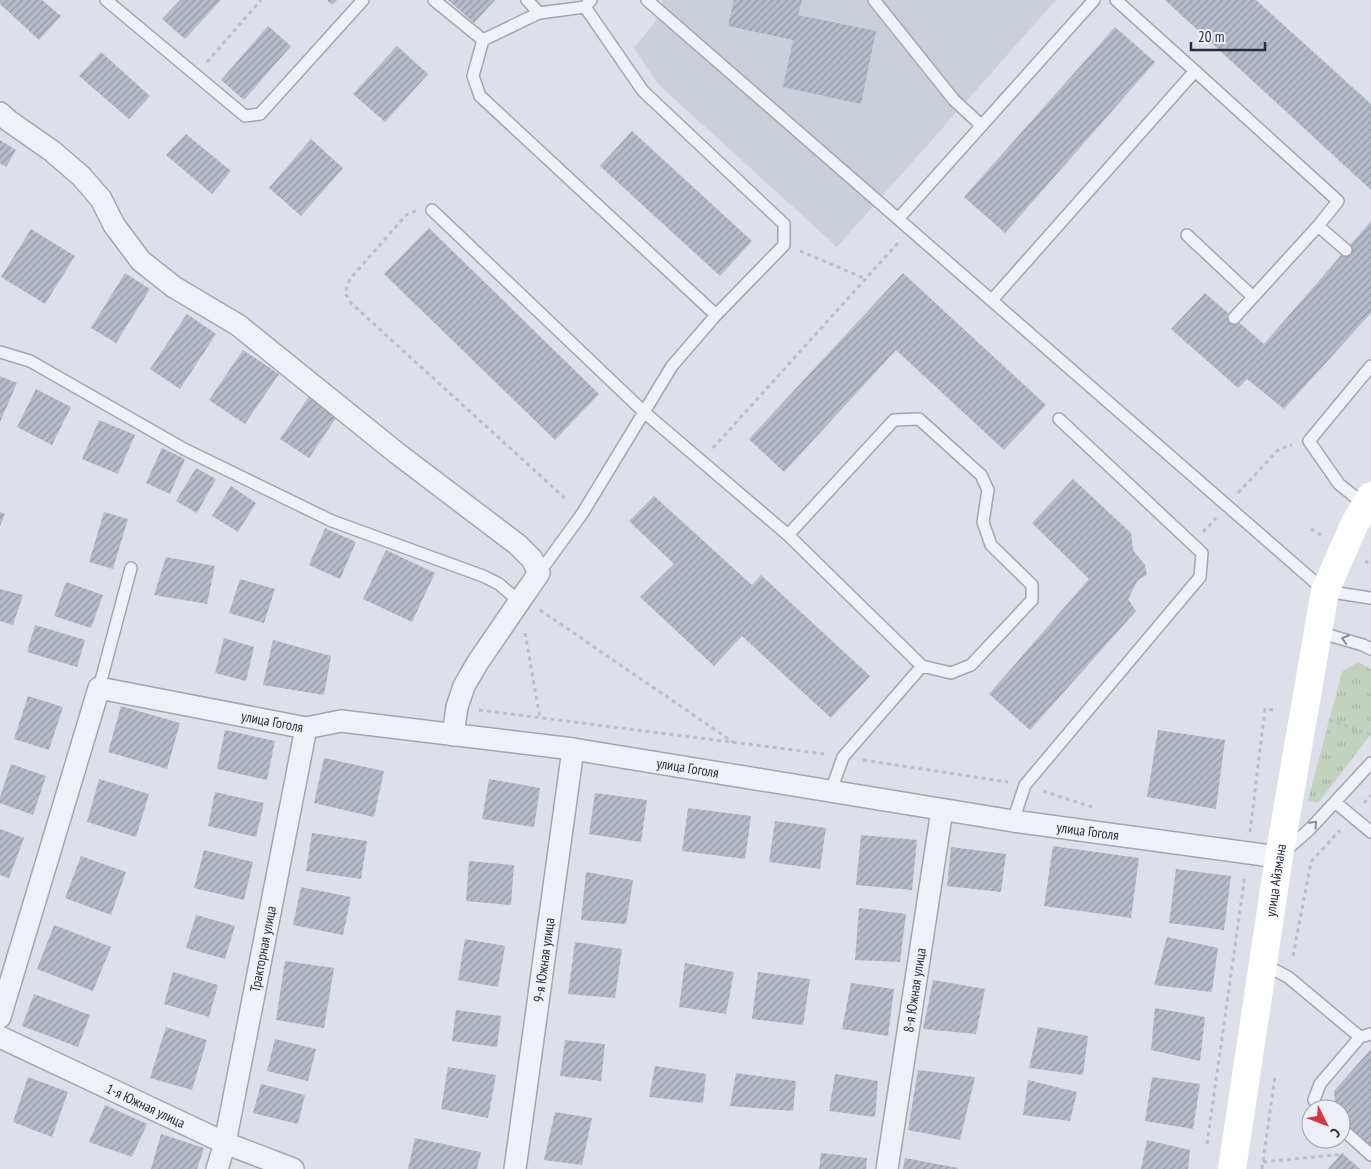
<svg xmlns="http://www.w3.org/2000/svg" width="1371" height="1169" viewBox="0 0 1371 1169" font-family="'PT Sans Narrow',sans-serif">
  <style>
    .built { fill: #cacfda }
    .grass { fill: url(#grass-tufts) }
    .building { fill: url(#building-hatch) }
    .lines { fill: none; stroke-linecap: round; stroke-linejoin: round }
    .lane-casing { stroke: #a2a6b2; stroke-width: 14 }
    .street-casing { stroke: #a2a6b2; stroke-width: 24 }
    .path { stroke: #babec6; stroke-width: 3; stroke-dasharray: 4 4; stroke-linecap: butt }
    .lane { stroke: #eff1f6; stroke-width: 11 }
    .street { stroke: #eff1f6; stroke-width: 21 }
    .secondary { stroke: #fff; stroke-width: 28 }
    .oneway { stroke: #8a8e9a }
    .labels { text-anchor: middle; dominant-baseline: central; stroke-width: 5; stroke-linejoin: round; paint-order: stroke }
    .street-label { font-size: 14px; fill: #252c3f; stroke: #eceff5 }
  </style>
  <defs>
    <pattern id="grass-tufts" width="24" height="20" patternUnits="userSpaceOnUse" patternTransform="scale(1.25)"><rect width="24" height="20" fill="#c1d2bd"/><path d="M3 7l-1-3M5 7V3M7 7l1-3M15 17l-1-3M17 17v-4M19 17l1-3" fill="none" stroke="#a6b4a4"/></pattern>
    <pattern id="building-hatch" width="6" height="6" patternUnits="userSpaceOnUse" patternTransform="scale(1.25)"><rect width="6" height="6" fill="#b6bbc8"/><path d="M-1 1l2-2M0 6l6-6M5 7l2-2" fill="none" stroke="#9498a4"/></pattern>
  </defs>
  <rect width="100%" height="100%" fill="#dde0e8"/>
  <!-- built -->
  <path class="built" d="M662,0H1056L837,247L658,84L634,48L662,13Z"/>
  <!-- grass -->
  <path class="grass" d="M1358,662L1371,669V734L1318,803L1308,800L1342,672Z"/>
  <!-- building -->
  <path class="building" d="M0,0H42L61,16L39,40L0,4Z
    M180,0H221L185,39L162,19Z
    M327,0H337L332,5Z
    M448,0H495L474,23Z
    M734,0H802L798,15L876,31L861,104L783,87L793,40L728,26Z
    M1165,0H1256L1371,104V190Z
    M268,26L291,46L244,100L221,80Z
    M1115,27L1155,62L1005,233L964,197Z
    M397,46L428,74L385,122L353,94Z
    M101,52L150,96L129,119L79,76Z
    M632,131L752,241L720,276L600,166Z
    M186,134L231,171L212,194L166,155Z
    M311,139L343,168L301,216L269,188Z
    M0,140L16,150L6,167L0,163Z
    M1371,221V313L1284,409L1247,379L1238,388L1171,329L1205,293L1264,344Z
    M429,228L599,394L555,440L384,274Z
    M31,229L75,256L45,304L1,277Z
    M125,273L150,289L116,343L91,328Z
    M903,273L1046,405L1004,450L896,350L784,472L749,439Z
    M187,314L216,334L180,389L150,369Z
    M243,350L279,374L245,424L209,400Z
    M0,376L17,383L0,422Z
    M36,389L71,407L52,445L17,427Z
    M310,395L338,415L309,458L280,439Z
    M99,420L135,435L118,474L82,459Z
    M162,448L185,459L170,494L146,483Z
    M196,468L216,479L197,513L176,501Z
    M1073,479L1131,533L1133,550L1145,565L1147,575L1138,580L1128,599L1136,611L1030,730L989,694L1089,579L1032,523Z
    M231,486L256,503L238,532L212,516Z
    M654,496L752,585L761,575L870,676L831,718L742,636L714,666L640,597L674,564L629,521Z
    M0,512L5,514L0,526Z
    M104,512L128,519L113,569L89,562Z
    M325,528L356,542L340,579L309,565Z
    M386,550L435,573L412,622L363,599Z
    M166,557L215,566L207,604L154,595Z
    M240,579L275,589L264,623L229,613Z
    M66,582L103,595L91,628L54,616Z
    M0,589L23,595L13,625L0,621Z
    M35,625L85,640L77,667L27,652Z
    M224,638L254,647L246,681L215,673Z
    M273,640L331,656L324,695L263,685Z
    M28,696L63,707L49,750L14,739Z
    M121,706L180,723L167,769L108,752Z
    M225,730L275,741L267,780L217,769Z
    M1158,730L1225,740L1216,809L1147,797Z
    M324,758L384,771L374,817L314,803Z
    M11,764L46,776L33,815L0,803V797Z
    M99,779L149,794L136,837L87,822Z
    M489,779L540,788L534,827L482,819Z
    M215,792L264,803L256,837L208,826Z
    M595,793L647,800L641,842L589,834Z
    M688,808L751,816L745,859L682,851Z
    M775,821L826,828L820,869L769,862Z
    M0,829L24,838L9,878L0,875Z
    M312,833L367,841L361,879L306,871Z
    M861,835L917,840L912,890L856,885Z
    M1053,846L1139,858L1131,918L1044,906Z
    M951,847L1006,854L1001,892L947,886Z
    M204,850L253,862L244,900L194,888Z
    M81,856L126,872L111,915L65,898Z
    M469,861L514,865L511,905L466,901Z
    M1176,869L1231,876L1224,930L1169,923Z
    M586,872L633,880L626,924L581,920Z
    M301,887L351,897L343,935L293,925Z
    M859,908L906,914L900,962L855,960Z
    M196,915L235,926L225,959L186,948Z
    M54,925L111,947L93,991L37,969Z
    M1167,937L1218,948L1212,992L1154,985Z
    M465,939L505,946L498,987L458,980Z
    M575,942L622,949L615,998L568,994Z
    M285,961L334,968L324,1028L276,1020Z
    M685,963L734,972L726,1014L679,1007Z
    M173,972L218,985L209,1017L164,1004Z
    M758,972L810,979L803,1025L752,1019Z
    M933,980L985,989L976,1034L923,1029Z
    M851,983L894,989L888,1036L842,1029Z
    M34,994L90,1015L78,1047L22,1026Z
    M1155,1008L1205,1017L1200,1061L1151,1050Z
    M456,1010L501,1016L497,1047L452,1041Z
    M166,1027L207,1040L192,1090L150,1078Z
    M1038,1027L1088,1036L1083,1075L1029,1068Z
    M275,1039L316,1049L308,1081L267,1071Z
    M565,1040L605,1044L601,1081L560,1076Z
    M1371,1049V1146L1341,1119V1109H1336L1334,1091Z
    M655,1066L706,1074L703,1103L649,1097Z
    M448,1067L496,1075L488,1118L441,1109Z
    M918,1070L975,1077L960,1140L908,1130Z
    M736,1073L796,1081L793,1111L730,1106Z
    M835,1074L878,1081L875,1117L829,1111Z
    M28,1077L68,1092L52,1137L13,1122Z
    M1152,1077L1200,1084L1193,1129L1145,1121Z
    M1028,1080L1077,1092L1070,1121L1023,1115Z
    M261,1084L305,1095L298,1124L253,1113Z
    M105,1105L147,1124L132,1157L89,1142Z
    M555,1112L592,1118L582,1165L544,1160Z
    M161,1134L204,1148L197,1169H151Z
    M415,1138L481,1152L477,1169H408Z
    M1147,1140L1190,1150L1188,1169H1141Z
    M821,1153L867,1158L866,1169H819Z
    M1342,1153L1360,1169H1328Z
    M905,1158L958,1168V1169H903Z"/>
  <g class="lines">
    <!-- lane casing -->
    <g class="lane-casing">
      <path id="lane" d="M106,0L245,116L260,114L363,0
        M434,0L483,40L473,76L480,96L716,315L672,366L582,514L539,573
        M527,0L539,13
        M647,0L1325,591L1371,598
        M874,0L954,100L981,125
        M1116,0L1195,71
        M585,7L643,91L784,224V245L716,315
        M483,40L539,13L585,7L591,0
        M432,210L644,412L788,535L922,666
        M898,219L1094,0
        M1318,226L1346,250
        M1187,235L1253,297
        M992,300L1195,71L1338,201L1318,226L1234,318
        M0,352L30,361L184,449L332,521L483,576L499,584L520,602
        M1365,505L1339,484L1309,441L1371,366
        M788,535L894,420L919,419L981,475L988,490L983,522L991,545L1032,585V600L971,665L951,673L922,666L843,757L831,791
        M1318,632L1363,645L1371,649
        M99,688L131,568
        M1335,802L1371,832
        M1013,821L1025,785L1200,577L1202,553L1059,419
        M1285,851L1310,829L1371,763
        M1263,964L1288,977L1360,1037
        M1320,1109L1314,1100L1320,1084L1360,1037L1371,1034
        M1341,1128L1371,1155"/>
    </g>
    <!-- street casing -->
    <g class="street-casing">
      <g id="street">
        <path d="M0,113L9,121L52,151L81,176L101,199L114,225L141,261L174,287L238,325L398,454L518,545L532,559L539,573L478,662L464,686L457,707L453,735"/>
        <path id="s1" d="M0,1017L99,688L306,728L341,721L573,749L1013,821L1279,857"/>
        <path id="s2" d="M0,1037L225,1143L293,1169"/>
        <path id="s3" d="M217,1169L225,1143L306,728"/>
        <path id="s4" d="M515,1169L573,749"/>
        <path id="s5" d="M887,1169L942,810"/>
      </g>
    </g>
    <!-- path -->
    <path class="path" d="M207,62L261,0
      M416,211L406,215L350,279L345,293L351,303L568,501
      M800,251L866,279
      M713,448L898,243
      M1238,493L1279,449L1292,445
      M1311,529L1321,535
      M1203,532L1216,518
      M1365,561L1371,564
      M540,610L733,742
      M525,633L540,718
      M479,710L825,754
      M1329,720L1371,735
      M863,760L1008,782
      M1043,791L1092,807
      M1364,803L1371,795
      M1250,832L1265,709L1274,710
      M1293,956L1311,862L1340,830
      M1207,1144L1245,875
      M1263,1162L1344,1154
      M1262,1169L1275,1076"/>
    <!-- lane -->
    <use href="#lane" class="lane"/>
    <!-- street -->
    <use href="#street" class="street"/>
    <!-- secondary -->
    <path class="secondary" id="s6" d="M1232,1169L1279,857L1325,591L1355,523L1371,496"/>
  </g>
  <!-- one-way arrows -->
  <defs><path id="oneway-chevron" d="M-2-3.5L2.5 0L-2 3.5" fill="none" stroke-width="1.6" stroke-linecap="round" stroke-linejoin="round" transform="scale(1.25)"/></defs>
  <g class="oneway">
    <use href="#oneway-chevron" transform="translate(1345 639) rotate(-164)"/>
    <use href="#oneway-chevron" transform="translate(1314 824) rotate(-46)"/>
  </g>
  <g class="labels">
    <!-- street labels -->
    <g class="street-label">
      <text stroke="none"><textPath href="#s1" startOffset="520">улица Гоголя</textPath></text>
      <text stroke="none"><textPath href="#s1" startOffset="940">улица Гоголя</textPath></text>
      <text stroke="none"><textPath href="#s1" startOffset="1345">улица Гоголя</textPath></text>
      <text stroke="none"><textPath href="#s6" startOffset="292">улица Айзмана</textPath></text>
      <text stroke="none"><textPath href="#s3" startOffset="225">Тракторная улица</textPath></text>
      <text stroke="none"><textPath href="#s4" startOffset="211">9-я Южная улица</textPath></text>
      <text stroke="none"><textPath href="#s5" startOffset="181">8-я Южная улица</textPath></text>
      <text stroke="none"><textPath href="#s2" startOffset="161">1-я Южная улица</textPath></text>
    </g>
  </g>
  <!-- north arrow -->
  <g transform="translate(1326 1124) rotate(132)"><circle r="24" fill="#eceff5" stroke="#9ca1ac"/>
  <path d="M0-4L9 19L0 12L-9 19Z" fill="#d63843"/>
  <text y="-8" font-size="14" font-weight="bold" text-anchor="middle" fill="#252c3f">С</text>
  </g>
  <!-- scale -->
  <path d="M1191 42v8h74v-8" fill="none" stroke="#252c3f" stroke-width="2.5"/>
  <text x="1198" y="42" font-size="15" fill="#252c3f" stroke="#eceff5" stroke-width="4" paint-order="stroke">20 m</text>
</svg>
